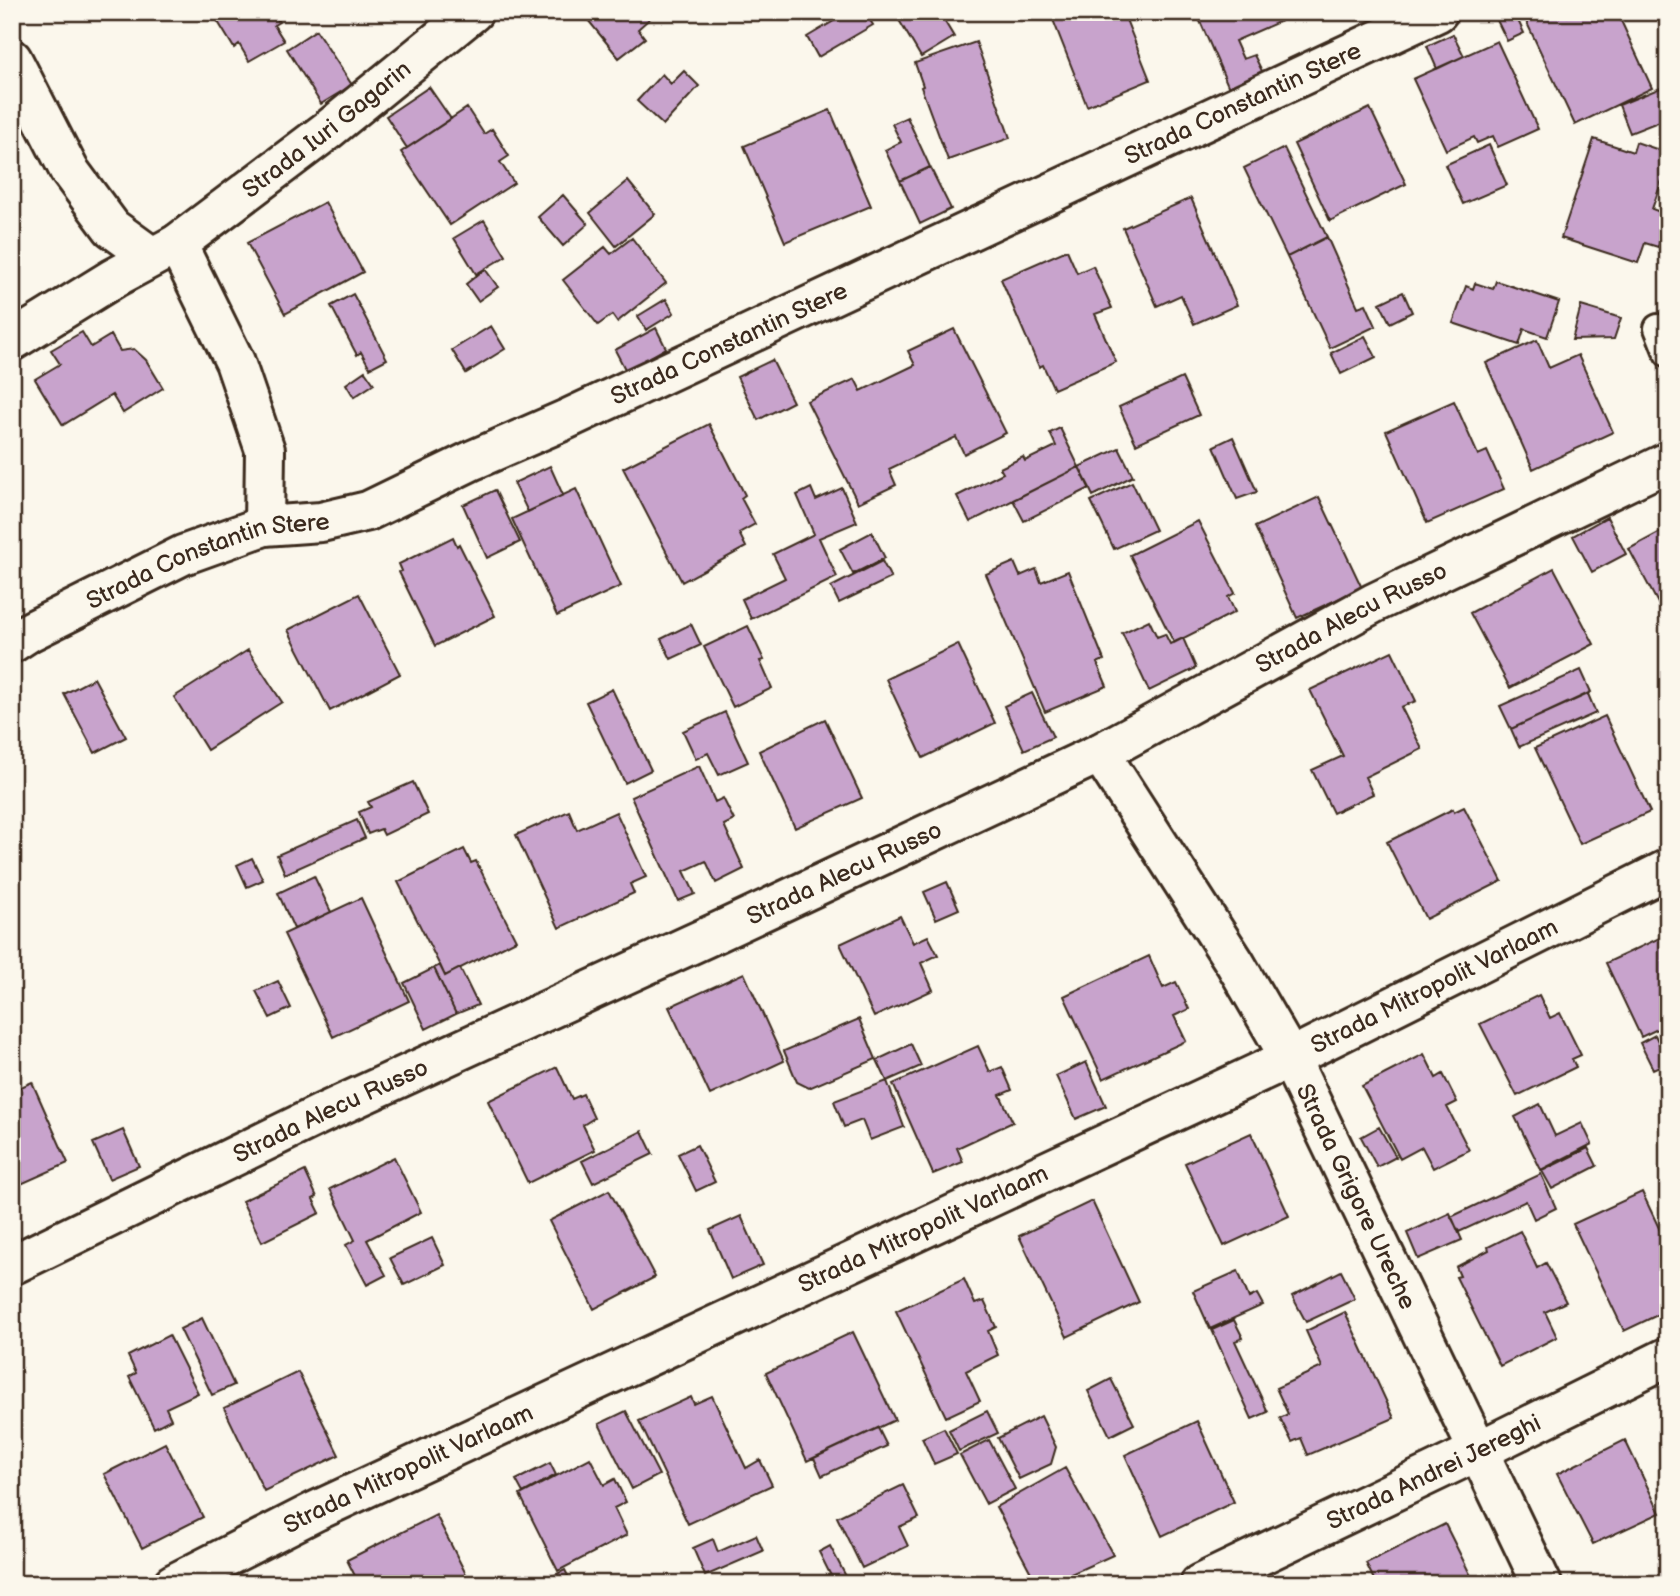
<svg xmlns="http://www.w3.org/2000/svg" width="1680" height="1596" viewBox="0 0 1680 1596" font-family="'Balsamiq Sans',sans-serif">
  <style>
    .building { fill: #c8a3cc; stroke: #3b2a1e; stroke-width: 2 }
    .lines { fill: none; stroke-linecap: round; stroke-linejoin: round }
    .lane-casing { stroke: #3b2a1e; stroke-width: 32 }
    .street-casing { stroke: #3b2a1e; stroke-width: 44 }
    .lane { stroke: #fbf7ec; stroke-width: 26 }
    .street { stroke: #fbf7ec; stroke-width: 38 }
    .labels { text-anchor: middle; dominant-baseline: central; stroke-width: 5; stroke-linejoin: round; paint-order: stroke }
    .street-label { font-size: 24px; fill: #3b2a1e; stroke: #fbf7ec }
  </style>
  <rect width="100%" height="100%" fill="#fbf7ec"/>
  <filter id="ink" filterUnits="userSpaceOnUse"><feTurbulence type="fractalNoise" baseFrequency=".0143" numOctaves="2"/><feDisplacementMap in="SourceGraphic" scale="14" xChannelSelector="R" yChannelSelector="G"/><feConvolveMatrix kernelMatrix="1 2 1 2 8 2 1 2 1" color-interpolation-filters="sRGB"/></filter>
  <g filter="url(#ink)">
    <!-- building -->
    <path class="building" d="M212,12H273L279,22L274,25L284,41L249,61L239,44L234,48Z
      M586,12H657L638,29L645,38L619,58L583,14Z
      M849,12H865L873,25L818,57L807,37Z
      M900,12H939L954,37L921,57L896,15Z
      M1050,12H1123L1150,80L1087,106Z
      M1196,12H1277L1281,21L1235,41L1243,59L1254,55L1263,73L1229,88Z
      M1497,12H1514L1524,33L1507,41L1494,14Z
      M1545,12H1567L1568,16L1576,12H1617L1652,88L1575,125L1526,21Z
      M316,30L352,85L321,104L287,49Z
      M1453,34L1464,56L1437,69L1427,46Z
      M1497,41L1538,129L1498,147L1493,136L1477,143L1474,137L1446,150L1413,79Z
      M976,42L1010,138L948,160L921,87L923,86L915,63Z
      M684,71L699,86L663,125L637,101L662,74L671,84Z
      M429,87L451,119L407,148L386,116Z
      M1663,87L1668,99V118L1630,133L1619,105Z
      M467,108L484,134L492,129L509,156L500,162L514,183L450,225L401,152Z
      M1370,108L1406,184L1330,221L1294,144Z
      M830,110L871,206L785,242L744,146Z
      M907,117L930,167L900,181L885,150L901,142L892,124Z
      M1594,139L1633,152L1636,142L1668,153V163L1652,209L1668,215V220L1658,247L1645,243L1638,263L1561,238Z
      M1489,145L1507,185L1463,204L1445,165Z
      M1284,148L1327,237L1287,257L1244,168Z
      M930,167L951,209L920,224L900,181Z
      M628,181L655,214L616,246L590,213Z
      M563,195L588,224L563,246L538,217Z
      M1191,198L1237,305L1194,324L1181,295L1157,306L1123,228Z
      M325,202L363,272L285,314L247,243Z
      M484,220L506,256L476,274L454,238Z
      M1327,237L1358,307L1366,304L1376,326L1330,348L1287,257Z
      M632,238L666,283L617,322L612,315L598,325L563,280L605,247L611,254Z
      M1067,250L1077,273L1093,266L1112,308L1095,314L1116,362L1054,389L1043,365L1039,367L1001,279Z
      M485,269L498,287L478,301L466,284Z
      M1496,281L1559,302L1547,337L1524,329L1519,345L1453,323L1466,286L1473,289L1475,283L1493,289Z
      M1403,292L1412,312L1390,323L1380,303Z
      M353,294L387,359L370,368L361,352L357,355L331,306Z
      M666,299L674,313L646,330L638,316Z
      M1581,306L1621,318L1614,339L1572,340Z
      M491,326L505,349L466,373L452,350Z
      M656,328L666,348L626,371L615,350Z
      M954,329L1006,433L964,454L956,437L889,469L896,485L858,503L807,401L855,379L861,391L915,365L908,351Z
      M82,332L91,347L111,335L120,351L134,349L146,360L163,388L123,413L112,395L63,425L35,379L60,364L51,350Z
      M1365,336L1376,357L1341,374L1331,353Z
      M1537,340L1549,368L1578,355L1613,432L1533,469L1486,363Z
      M772,360L793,402L758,420L737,377Z
      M365,371L374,384L354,397L346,384Z
      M1182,378L1199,415L1136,444L1119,407Z
      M1454,401L1478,455L1487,451L1504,489L1427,523L1386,431Z
      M709,424L745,495L741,498L755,524L739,533L746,547L682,582L623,468Z
      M1060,428L1079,467L970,522L957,496L1003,473L1000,468L1023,457L1025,461L1056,446L1050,433Z
      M1233,437L1257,492L1237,499L1214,446Z
      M1119,448L1133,476L1093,496L1079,467Z
      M550,466L563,495L528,512L514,483Z
      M1079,467L1090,488L1024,521L1013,500Z
      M1132,482L1155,530L1114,549L1091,501Z
      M811,488L816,500L842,488L857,522L819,538L837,577L751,619L742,599L785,578L773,554L814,534L797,495Z
      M576,489L621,586L557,616L512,519Z
      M495,490L520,542L487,558L463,505Z
      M1319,497L1362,588L1297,618L1255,527Z
      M1607,517L1626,554L1592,572L1573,536Z
      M1198,521L1235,593L1228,597L1235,612L1174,643L1130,555Z
      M1664,530L1668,537V622L1629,549Z
      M872,532L885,558L853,574L840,549Z
      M453,537L457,546L459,544L495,616L435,646L399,572L402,571L399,564Z
      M882,561L891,578L839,603L831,587Z
      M1014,562L1020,576L1036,569L1041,582L1068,571L1104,660L1097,663L1107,686L1045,712L986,574Z
      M1554,568L1594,644L1510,688L1470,613Z
      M359,594L400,674L330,711L288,630Z
      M1149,620L1157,637L1165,634L1170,644L1183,638L1196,668L1149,691L1122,633Z
      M691,624L701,645L671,659L661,639Z
      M748,626L764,660L760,661L772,688L733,707L704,647Z
      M958,644L995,723L923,758L886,679Z
      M248,650L282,702L207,750L174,697Z
      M1392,651L1416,701L1401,707L1422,749L1365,777L1373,794L1333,813L1312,770L1343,756L1310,690Z
      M1581,670L1591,692L1511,729L1500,706Z
      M94,678L126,737L95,753L64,694Z
      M612,689L651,770L625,783L586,702Z
      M1032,693L1053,737L1024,750L1004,706Z
      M1588,694L1596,713L1519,747L1511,729Z
      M725,712L748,762L719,775L708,753L696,759L683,731Z
      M1605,716L1650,812L1580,844L1535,748Z
      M825,719L862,798L795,828L759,751Z
      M699,766L715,802L723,798L734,820L724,825L744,869L716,883L706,861L684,871L695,894L678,901L631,797Z
      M413,782L428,814L384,835L381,829L368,834L359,812L371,807L368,802Z
      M1464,807L1502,881L1426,919L1387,842L1453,809L1454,812Z
      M569,811L577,830L616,812L646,877L630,884L634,893L559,928L516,835Z
      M357,820L365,838L285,874L277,855Z
      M464,849L471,863L476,861L516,940L445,976L398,882Z
      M252,858L263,880L247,887L237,865Z
      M314,876L331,912L294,929L278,893Z
      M947,882L959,909L936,919L924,892Z
      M361,898L409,1001L333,1037L284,934Z
      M900,916L913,943L928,936L938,955L921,963L933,990L874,1017L840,944Z
      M1668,934V1024L1641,1037L1606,963Z
      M1149,956L1163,988L1176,982L1189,1009L1174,1016L1186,1041L1103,1079L1064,996Z
      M440,965L445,976L460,968L478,1005L456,1014L434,968Z
      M434,968L456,1014L426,1029L404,983Z
      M744,973L784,1061L710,1095L669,1007Z
      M278,981L291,1008L270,1018L256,991Z
      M1539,995L1550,1018L1560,1013L1581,1055L1572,1059L1576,1067L1517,1096L1480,1024Z
      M859,1019L876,1059L809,1088L797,1082L784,1051Z
      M1655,1035L1668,1062L1653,1069L1640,1043Z
      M911,1044L921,1066L887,1081L877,1060Z
      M978,1046L990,1072L1002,1067L1012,1090L1000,1095L1013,1122L957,1148L963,1162L933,1174L893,1084Z
      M1424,1054L1436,1078L1443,1074L1457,1102L1447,1107L1469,1150L1433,1168L1422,1147L1400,1159L1362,1086Z
      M1086,1062L1106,1106L1076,1119L1056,1076Z
      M557,1067L572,1099L583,1094L594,1118L583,1125L595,1150L528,1183L488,1101Z
      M887,1081L904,1127L870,1140L862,1120L844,1127L834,1101Z
      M32,1082L68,1163L12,1188V1091Z
      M1540,1104L1555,1136L1582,1123L1592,1144L1541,1170L1515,1117Z
      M1379,1127L1396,1157L1377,1167L1361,1137Z
      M123,1130L139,1166L109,1179L93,1143Z
      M642,1131L653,1154L593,1183L582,1161Z
      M1251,1133L1289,1216L1224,1246L1185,1163Z
      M697,1145L715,1182L696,1191L678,1154Z
      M1588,1148L1597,1166L1552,1189L1542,1171Z
      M394,1157L421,1212L367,1240L386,1275L367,1285L346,1245L355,1240L330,1189Z
      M305,1171L317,1197L313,1199L320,1213L262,1242L242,1201Z
      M1541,1174L1556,1208L1534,1219L1526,1201L1459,1232L1451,1217Z
      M609,1190L655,1277L594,1309L549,1221Z
      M1642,1192L1668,1247V1310L1624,1331L1573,1224Z
      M1092,1201L1139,1302L1067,1337L1019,1236Z
      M1450,1213L1462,1240L1418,1259L1407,1233Z
      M741,1216L763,1265L731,1279L710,1230Z
      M1520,1231L1537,1268L1546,1263L1566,1302L1545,1312L1557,1337L1500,1366L1456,1277L1460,1276L1456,1267L1489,1250L1488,1247Z
      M432,1238L445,1265L404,1285L390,1258Z
      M1238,1271L1249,1298L1257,1294L1263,1305L1210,1329L1193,1291Z
      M1341,1271L1355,1299L1306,1322L1292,1296Z
      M964,1279L975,1304L984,1301L996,1327L988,1331L998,1355L966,1371L980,1401L946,1417L896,1311Z
      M1345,1312L1394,1418L1308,1455L1301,1438L1292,1442L1280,1418L1288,1414L1276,1388L1322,1367L1306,1331Z
      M202,1318L234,1385L212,1395L180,1329Z
      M1234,1320L1243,1338L1235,1341L1268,1412L1252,1419L1212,1330Z
      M853,1332L895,1420L807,1461L766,1373Z
      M169,1335L198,1393L166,1408L171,1419L154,1428L129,1377L136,1373L128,1356Z
      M298,1372L339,1455L264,1491L224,1408Z
      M1111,1379L1134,1424L1110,1436L1088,1391Z
      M712,1396L746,1468L760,1460L772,1485L688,1524L639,1421L691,1397L694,1404Z
      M626,1411L659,1475L632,1489L599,1424Z
      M987,1411L998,1433L959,1451L949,1430Z
      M1041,1416L1056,1447L1051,1464L1019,1479L998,1438Z
      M1197,1421L1234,1502L1162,1536L1125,1455Z
      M878,1428L887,1446L822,1476L814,1458Z
      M944,1428L957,1454L934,1464L922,1438Z
      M989,1440L1015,1489L986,1504L960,1455Z
      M1625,1440L1660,1513L1593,1544L1557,1474Z
      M165,1443L203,1517L142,1548L104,1474Z
      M590,1458L604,1485L615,1479L626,1502L614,1508L627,1535L558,1571L520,1495Z
      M550,1463L556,1475L523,1493L516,1480Z
      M1065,1468L1113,1555L1049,1584H1037L996,1507Z
      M903,1485L919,1518L899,1527L908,1546L862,1568L837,1517Z
      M436,1515L471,1584H359L347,1560Z
      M1445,1524L1475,1584H1376L1366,1563Z
      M756,1535L763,1551L705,1576L693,1548L713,1539L718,1552Z
      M830,1546L850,1584H835L819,1552Z
      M565,1570L572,1584H550L547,1579Z"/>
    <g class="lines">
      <!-- lane casing -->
      <g class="lane-casing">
        <path id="lane" d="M1658,328L1668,353"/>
      </g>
      <!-- street casing -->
      <g class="street-casing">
        <g id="street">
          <path d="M12,59L69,170L112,228L152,257"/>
          <path d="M177,244L235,362L265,450L264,526"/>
          <path id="s1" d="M12,341L114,278L177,244L328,130L473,12"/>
          <path id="s2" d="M12,643L29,632L183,555L264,526L321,522L368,511L473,460L565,420L1438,12"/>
          <path id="s3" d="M1100,753L1235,963L1290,1058L1542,1584"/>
          <path id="s4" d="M12,1265L323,1113L718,932L1100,753L1374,603L1668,462"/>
          <path id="s5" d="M173,1584L316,1511L1290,1058L1668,869"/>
          <path id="s6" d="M1200,1584L1478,1451L1668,1357"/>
        </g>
      </g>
      <!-- lane -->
      <use href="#lane" class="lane"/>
      <!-- street -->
      <use href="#street" class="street"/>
    </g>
  </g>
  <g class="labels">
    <!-- street labels -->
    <g class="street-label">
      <text stroke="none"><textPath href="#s2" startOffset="1349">Strada Constantin Stere</textPath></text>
      <text stroke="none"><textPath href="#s1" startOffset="380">Strada Iuri Gagarin</textPath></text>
      <text stroke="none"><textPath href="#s2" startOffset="782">Strada Constantin Stere</textPath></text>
      <text stroke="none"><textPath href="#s2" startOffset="215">Strada Constantin Stere</textPath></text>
      <text stroke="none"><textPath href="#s4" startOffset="1488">Strada Alecu Russo</textPath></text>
      <text stroke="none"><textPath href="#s4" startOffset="920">Strada Alecu Russo</textPath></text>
      <text stroke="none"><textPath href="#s5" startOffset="1396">Strada Mitropolit Varlaam</textPath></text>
      <text stroke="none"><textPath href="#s4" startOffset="354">Strada Alecu Russo</textPath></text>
      <text stroke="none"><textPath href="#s3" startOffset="513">Strada Grigore Ureche</textPath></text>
      <text stroke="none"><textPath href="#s5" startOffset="830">Strada Mitropolit Varlaam</textPath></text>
      <text stroke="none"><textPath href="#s5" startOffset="262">Strada Mitropolit Varlaam</textPath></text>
      <text stroke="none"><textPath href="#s6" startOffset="259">Strada Andrei Jereghi</textPath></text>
    </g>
  </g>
  <!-- margin -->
  <rect width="1680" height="1596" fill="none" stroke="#fbf7ec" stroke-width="42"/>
  <rect x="21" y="21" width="1638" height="1554" fill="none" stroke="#3b2a1e" stroke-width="2.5" filter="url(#ink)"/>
</svg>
